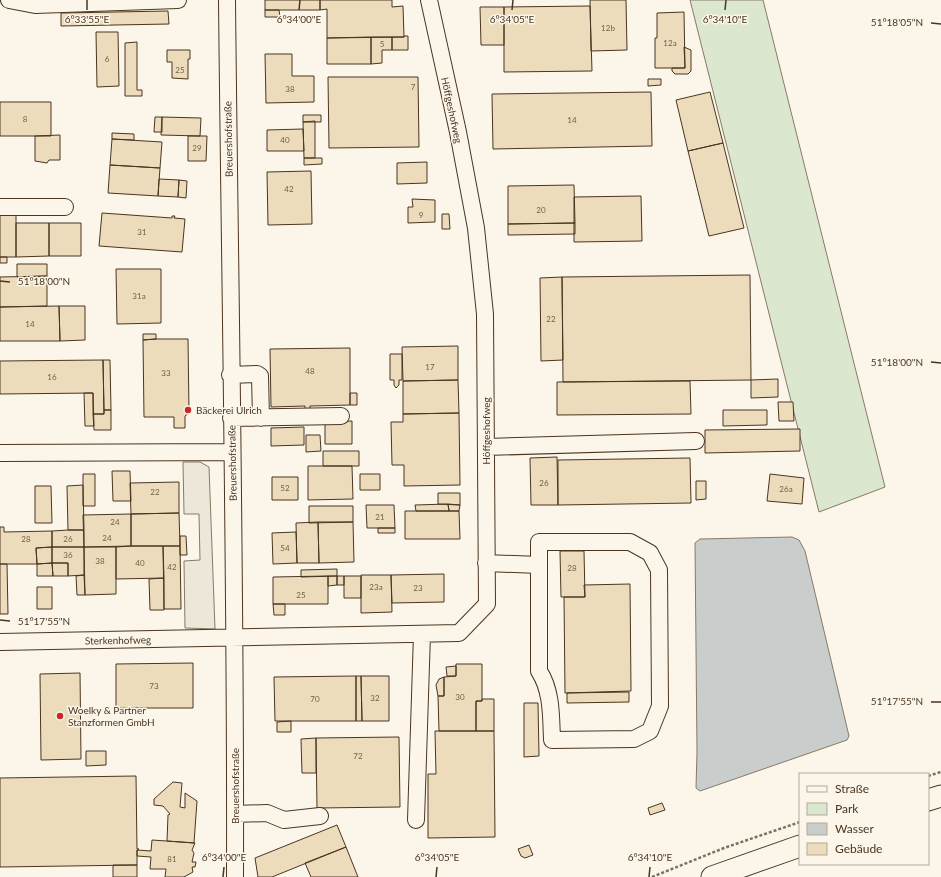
<svg xmlns="http://www.w3.org/2000/svg" width="941" height="877" viewBox="0 0 941 877" font-family="Lato,sans-serif">
  <style>
    .green { fill: #dce7d0; stroke: #887966 }
    .parking { fill: #ede7d9; stroke: #887966 }
    .water { fill: #c9cecd; stroke: #887966 }
    .building { fill: #ecdcbc; stroke: #4a3520 }
    .lines { fill: none; stroke-linecap: round; stroke-linejoin: round }
    .minor-casing { stroke: #4a3520; stroke-width: 18 }
    .major-casing { stroke: #4a3520; stroke-width: 23 }
    .path { stroke: #7f6f5c; stroke-width: 2.5; stroke-dasharray: 3 2; stroke-linecap: butt }
    .minor { stroke: #fbf6e9; stroke-width: 16 }
    .major { stroke: #fbf6e9; stroke-width: 21 }
    .ticks { fill: none; stroke: #4a3520; stroke-width: 1.5 }
    .poi-dot { fill: #c62828; stroke: #fbf6e9; stroke-width: 1.5 }
    .labels { text-anchor: middle; dominant-baseline: central; stroke-width: 3; stroke-linejoin: round; paint-order: stroke }
    .number-label { font-size: 8px; fill: #725f47 }
    .street-label { font-size: 10px; fill: #4a3520; stroke: #fbf6e9 }
    .poi-label { font-size: 10px; fill: #4a3520; stroke: #fbf6e9; text-anchor: start }
    .ticks-label { font-size: 10px; text-anchor: middle; fill: #4a3520; stroke: #fbf6e9; stroke-width: 3; stroke-linejoin: round; paint-order: stroke }
  </style>
  <rect width="100%" height="100%" fill="#fbf6e9"/>
  <!-- green -->
  <path class="green" d="M690,0H763L885,487L819,512Z"/>
  <!-- parking -->
  <path class="parking" d="M183,462H200L209,467L215,629L185,628L184,561L200,560L199,514H184Z"/>
  <!-- water -->
  <path class="water" d="M792,537L799,540L805,551L849,736L847,740L700,791L696,788L697,752L695,543L700,539Z"/>
  <!-- building -->
  <path class="building" d="M265,0H320V10H265Z
    M320,0H392V7L403,6L404,37L327,38V9L320,10Z
    M590,0H626L627,50L591,51Z
    M590,6L592,71L504,72V7Z
    M480,7H504V45H481Z
    M265,10H279L280,17H265Z
    M168,11L169,24L61,26V13Z
    M684,12L685,68H655V38H657V13Z
    M96,32H118L119,86L97,87Z
    M404,36H408V50H392V37H404Z
    M371,37V64H327V38Z
    M371,37H392V50H382V63L371,64Z
    M137,42V90H142V96H125V43Z
    M684,47L691,50V71L688,74H675L672,71V68H685Z
    M167,50H190V59H188V79L172,78V62H167Z
    M265,54H292V76H314V102L266,103Z
    M328,77H418L419,147L329,148Z
    M648,79H661V85L648,86Z
    M651,92L652,146L493,149L492,94Z
    M710,92L723,143L688,151L676,100Z
    M0,102H51V136H0Z
    M303,115H321V122H303Z
    M155,117H162V132H154Z
    M162,117L201,118L200,136L161,135Z
    M315,121V158H304L303,122Z
    M303,129L304,151H267V130Z
    M112,133L134,134V140L112,139Z
    M60,135V160H49L47,163L35,161V136Z
    M188,136H207L206,161H188Z
    M112,139L162,142L160,168L110,165Z
    M723,143L744,228L709,236L688,151Z
    M304,158H322V164L304,165Z
    M427,162V183L397,184V163Z
    M110,165L160,168L158,196L108,193Z
    M311,171L312,224L268,225L267,172Z
    M159,179L179,180L178,197L158,196Z
    M179,180L187,181L186,198L178,197Z
    M574,185L575,223L508,224V186Z
    M641,196L642,241L574,242V197Z
    M412,199L435,200V222L408,223V207H413Z
    M16,213V257H0V214Z
    M102,213L172,218V216H175L174,218L185,219L182,252L99,246Z
    M442,214H449L450,229H442Z
    M16,223H49V256L16,257Z
    M49,223H81V256H49Z
    M575,223V234L508,235V224Z
    M0,257H7V263H0Z
    M17,264H47V276L17,277Z
    M116,269H161V323L117,324Z
    M750,275L751,380L563,382L562,277Z
    M47,276V306L0,307V277Z
    M562,277L563,360L541,361L540,278Z
    M59,306L60,341H0V307Z
    M59,306H85V340L60,341Z
    M143,334H156V339L143,340Z
    M156,339H188L189,413L185,416V428H174V417H144L143,340Z
    M458,346V380L403,381L402,347Z
    M350,348V405L310,406V410L305,411V406L271,407L270,349Z
    M390,354H402V380H399V385L396,388L394,385V380H390Z
    M103,360L104,414H93V393L0,394V361Z
    M103,360H110L111,410H104Z
    M778,379V397L751,398V380Z
    M458,380L459,413L403,414V381Z
    M690,381L691,414L557,415V382Z
    M84,393H93L94,426H85Z
    M350,393H357V405H350Z
    M778,402H793L794,421H779Z
    M104,410H111V430H94L93,414H104Z
    M723,410H767V425L723,426Z
    M459,413L460,485L404,486V465H392L391,422H403V414Z
    M352,421V444H325V422Z
    M304,427V445L271,446V428Z
    M800,429V451L705,453V430Z
    M306,435H320L321,451L306,452Z
    M323,451H359V466H323Z
    M557,457L558,505H531L530,458Z
    M690,458L691,503L558,505V460Z
    M308,466H352L353,499L308,500Z
    M112,471H130L131,501H113Z
    M83,474H95V506H83Z
    M360,474H380V490H360Z
    M770,474L804,478L802,504L767,501Z
    M272,477H298V500H272Z
    M696,481H706V499L696,500Z
    M179,482V513L131,514L130,483Z
    M83,485L84,530H68L67,486Z
    M35,486H51L52,523H35Z
    M438,493H460V505L438,504Z
    M448,504L460,505L459,511H449Z
    M448,504L449,511H416L415,505Z
    M366,505H394L395,528H367Z
    M309,506H353V522L309,523Z
    M405,511H459L460,539H405Z
    M179,513L180,546H131V514Z
    M131,514V546L84,547L83,515Z
    M318,522H353L354,562L319,563Z
    M318,522L319,563H297L296,523Z
    M0,527H4V532L52,531V547L36,548L37,564H0Z
    M378,528H395V533H378Z
    M68,530H84V547H52V531Z
    M296,532L297,563L273,564L272,533Z
    M180,536H186L187,555H180Z
    M131,546H163L164,578L116,579V547Z
    M163,546H180L181,609H164Z
    M52,547V563L37,564L36,548Z
    M52,547H84V575L68,576V563H52Z
    M84,547H116V594L85,595Z
    M560,551H584L585,597H561Z
    M52,563H68V576H53Z
    M52,563L53,576H37V564Z
    M0,564H7L8,614H0Z
    M337,569V576L301,577V570Z
    M444,574V602L392,603L391,575Z
    M84,575L85,595H77L76,576Z
    M361,575H391L392,612L361,613Z
    M328,576V604H273V577Z
    M328,576H337V585L328,586Z
    M337,576H344V585H337Z
    M344,576H361V598H344Z
    M164,578V610H150L149,579Z
    M630,584L631,691L565,693L564,597H585L584,585Z
    M37,587H52V609H37Z
    M273,604H285V615H274Z
    M193,663V708H116V664Z
    M456,664H482V701H476V731H439L438,696H444V677L456,676Z
    M456,666V676H447L446,667Z
    M80,673L81,759L41,760L40,674Z
    M356,676V721H275L274,677Z
    M356,676H361L362,721H356Z
    M361,676H389V721H362Z
    M444,677V696H438L436,685L439,679Z
    M629,692V702L567,703V693Z
    M482,699H494V731H476V701H482Z
    M524,703H538L539,756L524,757Z
    M291,721V732H277V722Z
    M435,731H494L495,837L428,838V774H436Z
    M399,737L400,807L317,808L316,738Z
    M316,738V773H302L301,739Z
    M86,751H106V765L86,766Z
    M136,776L137,849H139L137,850V865L0,867V778Z
    M173,782L182,783L180,807L185,808V793L197,801L194,843L167,841L168,815L170,814L163,806L154,805V799Z
    M662,803L665,810L650,815L648,808Z
    M337,825L346,847L272,877H258L255,858Z
    M152,840L195,843L192,850L194,853L192,862H196L195,867H192L193,872L184,877H165L166,869H150L151,857L137,856V850L151,851Z
    M529,845L533,855L525,858L521,856L518,849Z
    M346,847L358,877H311L305,863Z
    M113,865H137V877H113Z"/>
  <g class="lines">
    <!-- minor casing -->
    <g class="minor-casing">
      <path id="minor" d="M9,0L35,5L178,0
        M227,0C230,292 236,585 235,877
        M0,207H65
        M230,375L257,374L260,376L261,418
        M231,418L341,416
        M486,447L696,441
        M0,453L231,452
        M486,563L539,565V542H630L650,553L659,570L660,706L650,731L634,739L552,740C551,716 552,691 539,671V565
        M0,642L459,633L487,604L485,314L476,228L458,132L429,0
        M235,814L267,813L284,820L320,816
        M416,820L422,634"/>
    </g>
    <!-- major casing -->
    <g class="major-casing">
      <path id="major" d="M928,800L941,796
        M712,877L800,846"/>
    </g>
    <!-- path -->
    <path class="path" d="M928,776L941,772
      M652,877L724,848L800,822"/>
    <!-- minor -->
    <use href="#minor" class="minor"/>
    <!-- major -->
    <use href="#major" class="major"/>
  </g>
  <!-- ticks -->
  <path class="ticks" d="M87,10V0M299,10L300,0M512,10L513,0M725,10L726,0M931,23L941,24M0,281L10,282M931,362L941,363M0,620L10,621M931,702H941M223,877L224,867M436,877L437,867M649,877L650,867"/>
  <!-- markers -->
  <g class="poi-dot">
    <circle cx="188" cy="410" r="4"/>
    <circle cx="60" cy="716" r="4"/>
  </g>
  <g class="labels">
    <!-- number labels -->
    <g class="number-label">
      <text x="608" y="28">12b</text>
      <text x="670" y="43">12a</text>
      <text x="382" y="44">5</text>
      <text x="107" y="59">6</text>
      <text x="180" y="70">25</text>
      <text x="413" y="87">7</text>
      <text x="290" y="89">38</text>
      <text x="25" y="119">8</text>
      <text x="572" y="120">14</text>
      <text x="285" y="140">40</text>
      <text x="197" y="148">29</text>
      <text x="289" y="189">42</text>
      <text x="541" y="210">20</text>
      <text x="421" y="215">9</text>
      <text x="142" y="232">31</text>
      <text x="139" y="296">31a</text>
      <text x="551" y="319">22</text>
      <text x="30" y="324">14</text>
      <text x="430" y="367">17</text>
      <text x="310" y="371">48</text>
      <text x="166" y="373">33</text>
      <text x="52" y="377">16</text>
      <text x="544" y="483">26</text>
      <text x="285" y="488">52</text>
      <text x="786" y="489">26a</text>
      <text x="155" y="492">22</text>
      <text x="380" y="517">21</text>
      <text x="115" y="522">24</text>
      <text x="107" y="538">24</text>
      <text x="26" y="539">28</text>
      <text x="68" y="539">26</text>
      <text x="285" y="548">54</text>
      <text x="68" y="555">36</text>
      <text x="100" y="561">38</text>
      <text x="140" y="563">40</text>
      <text x="172" y="567">42</text>
      <text x="572" y="568">28</text>
      <text x="376" y="587">23a</text>
      <text x="418" y="588">23</text>
      <text x="301" y="595">25</text>
      <text x="154" y="686">73</text>
      <text x="460" y="697">30</text>
      <text x="375" y="698">32</text>
      <text x="315" y="699">70</text>
      <text x="358" y="756">72</text>
      <text x="172" y="859">81</text>
    </g>
    <!-- street labels -->
    <g class="street-label">
      <text transform="translate(452 110) rotate(78)">Höffgeshofweg</text>
      <text transform="translate(228 139) rotate(-91)">Breuershofstraße</text>
      <text transform="translate(486 431) rotate(-90)">Höffgeshofweg</text>
      <text transform="translate(232 463) rotate(-91)">Breuershofstraße</text>
      <text transform="translate(118 640) rotate(-1)">Sterkenhofweg</text>
      <text transform="translate(235 786) rotate(-90)">Breuershofstraße</text>
    </g>
    <!-- poi labels -->
    <g class="poi-label">
      <text x="196" y="410">Bäckerei Ulrich</text>
      <text x="68" y="710">Woelky &amp; Partner<tspan x="68" dy="12">Stanzformen GmbH</tspan></text>
    </g>
  </g>
  <g class="ticks-label">
    <text x="87" y="23">6°33'55"E</text>
    <text x="299" y="23">6°34'00"E</text>
    <text x="512" y="23">6°34'05"E</text>
    <text x="725" y="23">6°34'10"E</text>
    <text x="897" y="26">51°18'05"N</text>
    <text x="44" y="285">51°18'00"N</text>
    <text x="897" y="366">51°18'00"N</text>
    <text x="44" y="625">51°17'55"N</text>
    <text x="897" y="705">51°17'55"N</text>
    <text x="224" y="861">6°34'00"E</text>
    <text x="437" y="861">6°34'05"E</text>
    <text x="650" y="861">6°34'10"E</text>
  </g>
  <!-- legend -->
  <rect x="799" y="773" width="130" height="92" fill="#fbf6e9" stroke="#b4a999"/>
  <rect x="807" y="786" width="20" height="6" fill="#fbf6e9" stroke="#b4a999"/>
  <text x="835" y="793" font-size="12" fill="#4a3520">Straße</text>
  <rect x="807" y="803" width="20" height="12" fill="#dce7d0" stroke="#b4a999"/>
  <text x="835" y="813" font-size="12" fill="#4a3520">Park</text>
  <rect x="807" y="823" width="20" height="12" fill="#c9cecd" stroke="#b4a999"/>
  <text x="835" y="833" font-size="12" fill="#4a3520">Wasser</text>
  <rect x="807" y="843" width="20" height="12" fill="#ecdcbc" stroke="#b4a999"/>
  <text x="835" y="853" font-size="12" fill="#4a3520">Gebäude</text>
</svg>
